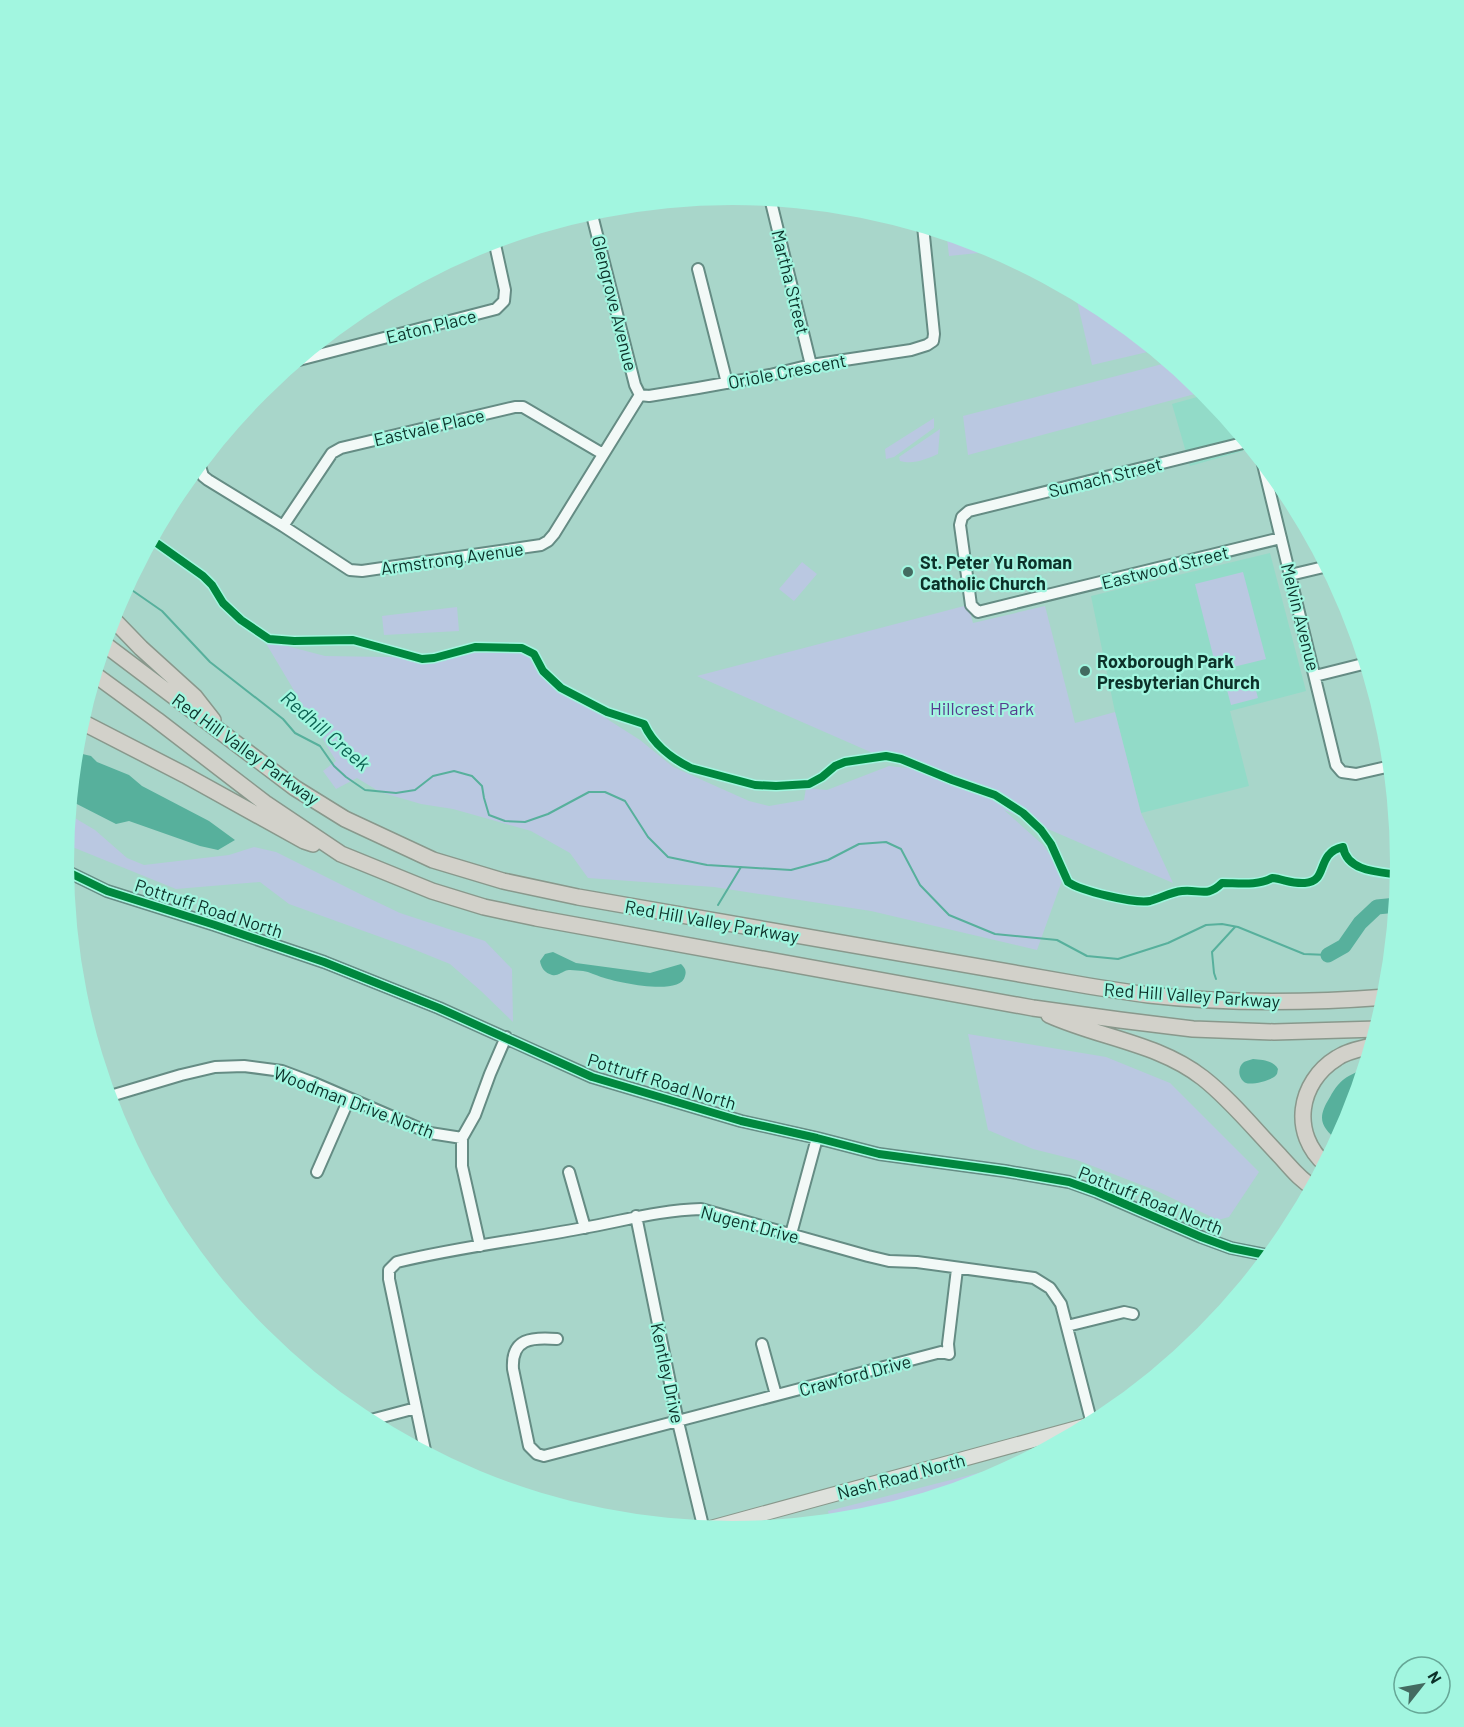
<svg xmlns="http://www.w3.org/2000/svg" width="1464" height="1727" viewBox="0 0 1464 1727" font-family="Barlow,sans-serif">
  <style>
    .built { fill: #92dbc8 }
    .green { fill: #bac8e1 }
    .water { fill: #57b09c }
    .lines { fill: none; stroke-linecap: round; stroke-linejoin: round }
    .stream { stroke: #57b09c; stroke-width: 2 }
    .river { stroke: #57b09c; stroke-width: 15 }
    .minor-casing { stroke: #658c84; stroke-width: 14 }
    .major-casing { stroke: #89988c; stroke-width: 16 }
    .highway-casing { stroke: #89988c; stroke-width: 18 }
    .minor { stroke: #f2f9f7; stroke-width: 10 }
    .major { stroke: #dee1dc; stroke-width: 14 }
    .highway { stroke: #d2d1ca; stroke-width: 15 }
    .cycleway-casing { stroke: #a2f6e0; stroke-width: 11 }
    .cycleway { stroke: #00873e; stroke-width: 8 }
    .poi-dot { fill: #436b61; stroke: #a2f6e0; stroke-width: 2 }
    .labels { text-anchor: middle; dominant-baseline: central; stroke-width: 4.5; stroke-linejoin: round; paint-order: stroke }
    .street-label { font-size: 18px; fill: #0c3129; stroke: #a2f6e0 }
    .poi-label { font-size: 18px; font-weight: bold; fill: #0c3129; stroke: #a2f6e0; text-anchor: start }
    .park-label { font-size: 18px; fill: #573b8f; stroke: #a2f6e0 }
    .water-label { font-size: 20px; font-style: italic; fill: #0c6252; stroke: #a2f6e0 }
  </style>
  <rect width="100%" height="100%" fill="#a8d6ca"/>
  <!-- built -->
  <path class="built" d="M1208,394L1237,429L1243,451L1190,466L1172,404Z
    M1270,553L1306,691L1230,711L1249,786L1141,813L1115,712L1091,596Z"/>
  <!-- green -->
  <path class="green" d="M960,237L988,246L998,251L949,256L947,238Z
    M1088,299L1101,306L1102,309L1105,308L1156,350L1092,365L1077,301Z
    M1170,362L1206,391L968,455L963,416Z
    M934,418V428L894,457L886,459L885,449Z
    M940,429L938,454C926,459 914,465 900,461L899,457Z
    M802,562L817,574L794,601L779,589Z
    M1243,572L1266,659L1217,671L1195,584Z
    M968,605L973,623L1045,606L1075,723L1115,712L1141,813L1173,883L1004,810L1043,845L1064,875L1037,950L871,911L714,887L588,878L570,853L531,831L453,809L421,804L380,792L357,778L336,789L323,771L336,761L264,640L325,656L451,658L481,642L522,647L541,656L549,672L570,687L607,719L640,740L673,767L749,801L769,806L804,800L806,788L827,790L889,766L907,768L697,676Z
    M457,607L459,631L384,635L382,616Z
    M1254,683L1258,698L1231,705L1227,690Z
    M68,814L95,830L127,858L144,865L229,855L254,847L276,852L358,893L400,913L485,941L512,969L513,1022L481,991L450,964L408,947L289,904L260,882L176,889L65,844Z
    M968,1034L1106,1057L1170,1083L1259,1172L1229,1217L1218,1220L1157,1191L1077,1160L1033,1149L988,1130Z
    M1026,1461L988,1482L862,1520L831,1523L828,1511Z"/>
  <!-- water -->
  <path class="water" d="M74,752L91,756L97,762L129,775L142,786L209,821L235,840L218,850L200,846L129,821L116,824L69,800Z
    M553,952L576,963L650,973L681,964C684,967 687,970 685,976C681,997 616,982 601,977C595,975 590,972 583,971C578,971 569,969 565,971C560,973 558,976 552,975C545,973 541,968 540,961L545,954Z
    M1253,1059C1262,1060 1273,1060 1278,1069C1277,1073 1278,1074 1274,1077C1268,1081 1252,1085 1246,1083C1238,1079 1237,1067 1244,1062C1246,1061 1250,1060 1253,1059Z
    M1366,1068L1350,1120L1338,1141C1320,1126 1317,1118 1330,1097C1340,1079 1347,1076 1366,1068Z"/>
  <g class="lines">
    <!-- stream -->
    <path class="stream" d="M126,586L162,611L210,662L283,719L295,733L320,746L334,766L346,777L365,790L396,793L415,790L433,776L454,771L472,776L482,786L484,798L489,815L505,821L525,822L548,814L589,792H605L625,801L648,837L668,857L707,865L791,870L828,860L859,844L886,842L901,849L920,885L949,915L995,934L1057,940L1087,956L1118,959L1168,943L1206,925L1222,924L1238,927L1304,954L1328,955
      M718,905L741,867
      M1216,979L1214,973L1212,952L1235,927"/>
    <!-- river -->
    <path class="river" d="M1328,955L1344,946L1360,923L1377,907L1397,905"/>
    <!-- minor casing -->
    <g class="minor-casing">
      <path id="minor" d="M770,198L811,365
        M591,211L635,385L640,395
        M698,269L727,383
        M295,361L496,309L504,301L505,290L494,240
        M640,395L649,396L698,388L770,375L811,365L911,350L927,345L933,341L934,334L923,226
        M1247,442L969,511L962,517L960,525L971,605L978,612L1281,538
        M1262,460L1336,765L1342,772L1356,774L1391,766
        M199,463L203,476L208,480L283,526L350,570L362,571L541,545L548,541L554,534L640,395
        M283,526L332,453L341,448L515,407H523L603,454
        M1290,575L1328,566
        M1315,676L1367,663
        M64,870L107,891L215,925L324,962L439,1008L592,1077L741,1121L817,1138L879,1154L1005,1171L1069,1182L1097,1192L1201,1237L1231,1248L1271,1256
        M107,1097L181,1075L215,1067L244,1066L282,1071L314,1083L430,1133L462,1138
        M317,1172L349,1099
        M569,1172L585,1228
        M636,1216L678,1422L704,1530
        M791,1234L817,1138
        M480,1246L462,1166V1138L475,1115L490,1074L506,1037
        M1067,1326L1124,1312L1133,1314
        M557,1339C532,1337 511,1338 513,1369L529,1446L537,1454L544,1456L941,1352L949,1354L948,1344L957,1269
        M762,1344L776,1395
        M367,1421L416,1408
        M426,1455L389,1279V1270L397,1262C458,1247 521,1240 583,1228C623,1221 660,1210 701,1209L868,1256L889,1261L917,1262L1034,1278L1050,1288L1061,1304L1092,1424"/>
    </g>
    <!-- major casing -->
    <g class="major-casing">
      <path id="major" d="M703,1530L1099,1422"/>
    </g>
    <!-- highway casing -->
    <g class="highway-casing">
      <path id="highway" d="M111,617L141,648L195,697L213,720
        M103,643L295,788L345,819L433,860L503,881L578,897L1077,984C1101,988 1125,992 1149,995C1228,1004 1308,1003 1387,997
        M94,674L157,720L265,803L341,854L432,891L484,907L536,918L1033,1008L1120,1020L1193,1029L1274,1032L1378,1029
        M80,721L185,775L304,841L313,844
        M1049,1015C1100,1038 1158,1043 1203,1078C1231,1100 1255,1130 1280,1156C1291,1168 1300,1180 1314,1188
        M1326,1165C1290,1134 1298,1082 1337,1058C1347,1051 1360,1049 1372,1046"/>
    </g>
    <!-- minor -->
    <use href="#minor" class="minor"/>
    <!-- major -->
    <use href="#major" class="major"/>
    <!-- highway -->
    <use href="#highway" class="highway"/>
    <!-- cycleway casing -->
    <g class="cycleway-casing">
      <path id="cycleway" d="M151,539L203,576L212,585L223,603L241,620L269,639L294,641L353,640L422,659L434,658L475,647L522,648L534,654L543,671L561,688L607,712L644,724C653,744 672,759 691,768L755,785L776,786L809,784L822,777L835,766L845,762L886,756L901,759L952,780L995,795L1023,813L1041,830L1051,844L1068,882C1081,891 1135,904 1150,901C1161,898 1171,892 1182,891C1200,889 1207,898 1222,883C1238,883 1258,886 1272,878C1284,879 1291,884 1305,883C1329,882 1315,853 1343,847C1347,872 1380,872 1400,875
        M64,870L107,891L215,925L324,962L439,1008L592,1077L741,1121L817,1138L879,1154L1005,1171L1069,1182L1097,1192L1201,1237L1231,1248L1271,1256"/>
    </g>
    <!-- cycleway -->
    <use href="#cycleway" class="cycleway"/>
  </g>
  <!-- markers -->
  <g class="poi-dot">
    <circle cx="908" cy="572" r="6"/>
    <circle cx="1085" cy="671" r="6"/>
  </g>
  <g class="labels">
    <!-- street labels -->
    <g class="street-label">
      <text transform="translate(791 282) rotate(76)">Martha Street</text>
      <text transform="translate(615 303) rotate(76)">Glengrove Avenue</text>
      <text transform="translate(431 326) rotate(-14)">Eaton Place</text>
      <text transform="translate(787 371) rotate(-11)">Oriole Crescent</text>
      <text transform="translate(429 427) rotate(-13)">Eastvale Place</text>
      <text transform="translate(1105 477) rotate(-14)">Sumach Street</text>
      <text transform="translate(452 558) rotate(-8)">Armstrong Avenue</text>
      <text transform="translate(1165 567) rotate(-14)">Eastwood Street</text>
      <text transform="translate(1301 617) rotate(76)">Melvin Avenue</text>
      <text transform="translate(246 749) rotate(36)">Red Hill Valley Parkway</text>
      <text transform="translate(209 908) rotate(18)">Pottruff Road North</text>
      <text transform="translate(712 921) rotate(10)">Red Hill Valley Parkway</text>
      <text transform="translate(1192 995) rotate(4)">Red Hill Valley Parkway</text>
      <text transform="translate(662 1081) rotate(17)">Pottruff Road North</text>
      <text transform="translate(354 1102) rotate(21)">Woodman Drive North</text>
      <text transform="translate(1151 1200) rotate(22)">Pottruff Road North</text>
      <text transform="translate(750 1224) rotate(15)">Nugent Drive</text>
      <text transform="translate(668 1373) rotate(78)">Kentley Drive</text>
      <text transform="translate(855 1375) rotate(-15)">Crawford Drive</text>
      <text transform="translate(901 1476) rotate(-15)">Nash Road North</text>
    </g>
    <!-- poi labels -->
    <g class="poi-label">
      <text x="920" y="562">St. Peter Yu Roman<tspan x="920" dy="21">Catholic Church</tspan></text>
      <text x="1097" y="661">Roxborough Park<tspan x="1097" dy="21">Presbyterian Church</tspan></text>
    </g>
    <!-- park labels -->
    <g class="park-label">
      <text x="982" y="708">Hillcrest Park</text>
    </g>
    <!-- water labels -->
    <g class="water-label">
      <text transform="translate(326 730) rotate(41)">Redhill Creek</text>
    </g>
  </g>
  <!-- crop -->
  <path d="M0 0H1464V1727H0ZM74 863a658 658 0 1 1 1316 0a658 658 0 1 1-1316 0Z" fill="#a2f6e0" fill-rule="evenodd"/>
  <!-- north arrow -->
  <g transform="translate(1422 1685) rotate(59)"><circle r="28" fill="#a2f6e0" stroke="#66a797" stroke-width="1.5"/>
  <path d="M0-4.5L10 22L0 15L-10 22Z" fill="#436b61"/>
  <text y="-9" font-size="16" font-weight="bold" text-anchor="middle" fill="#0c3129">N</text>
  </g>
</svg>
